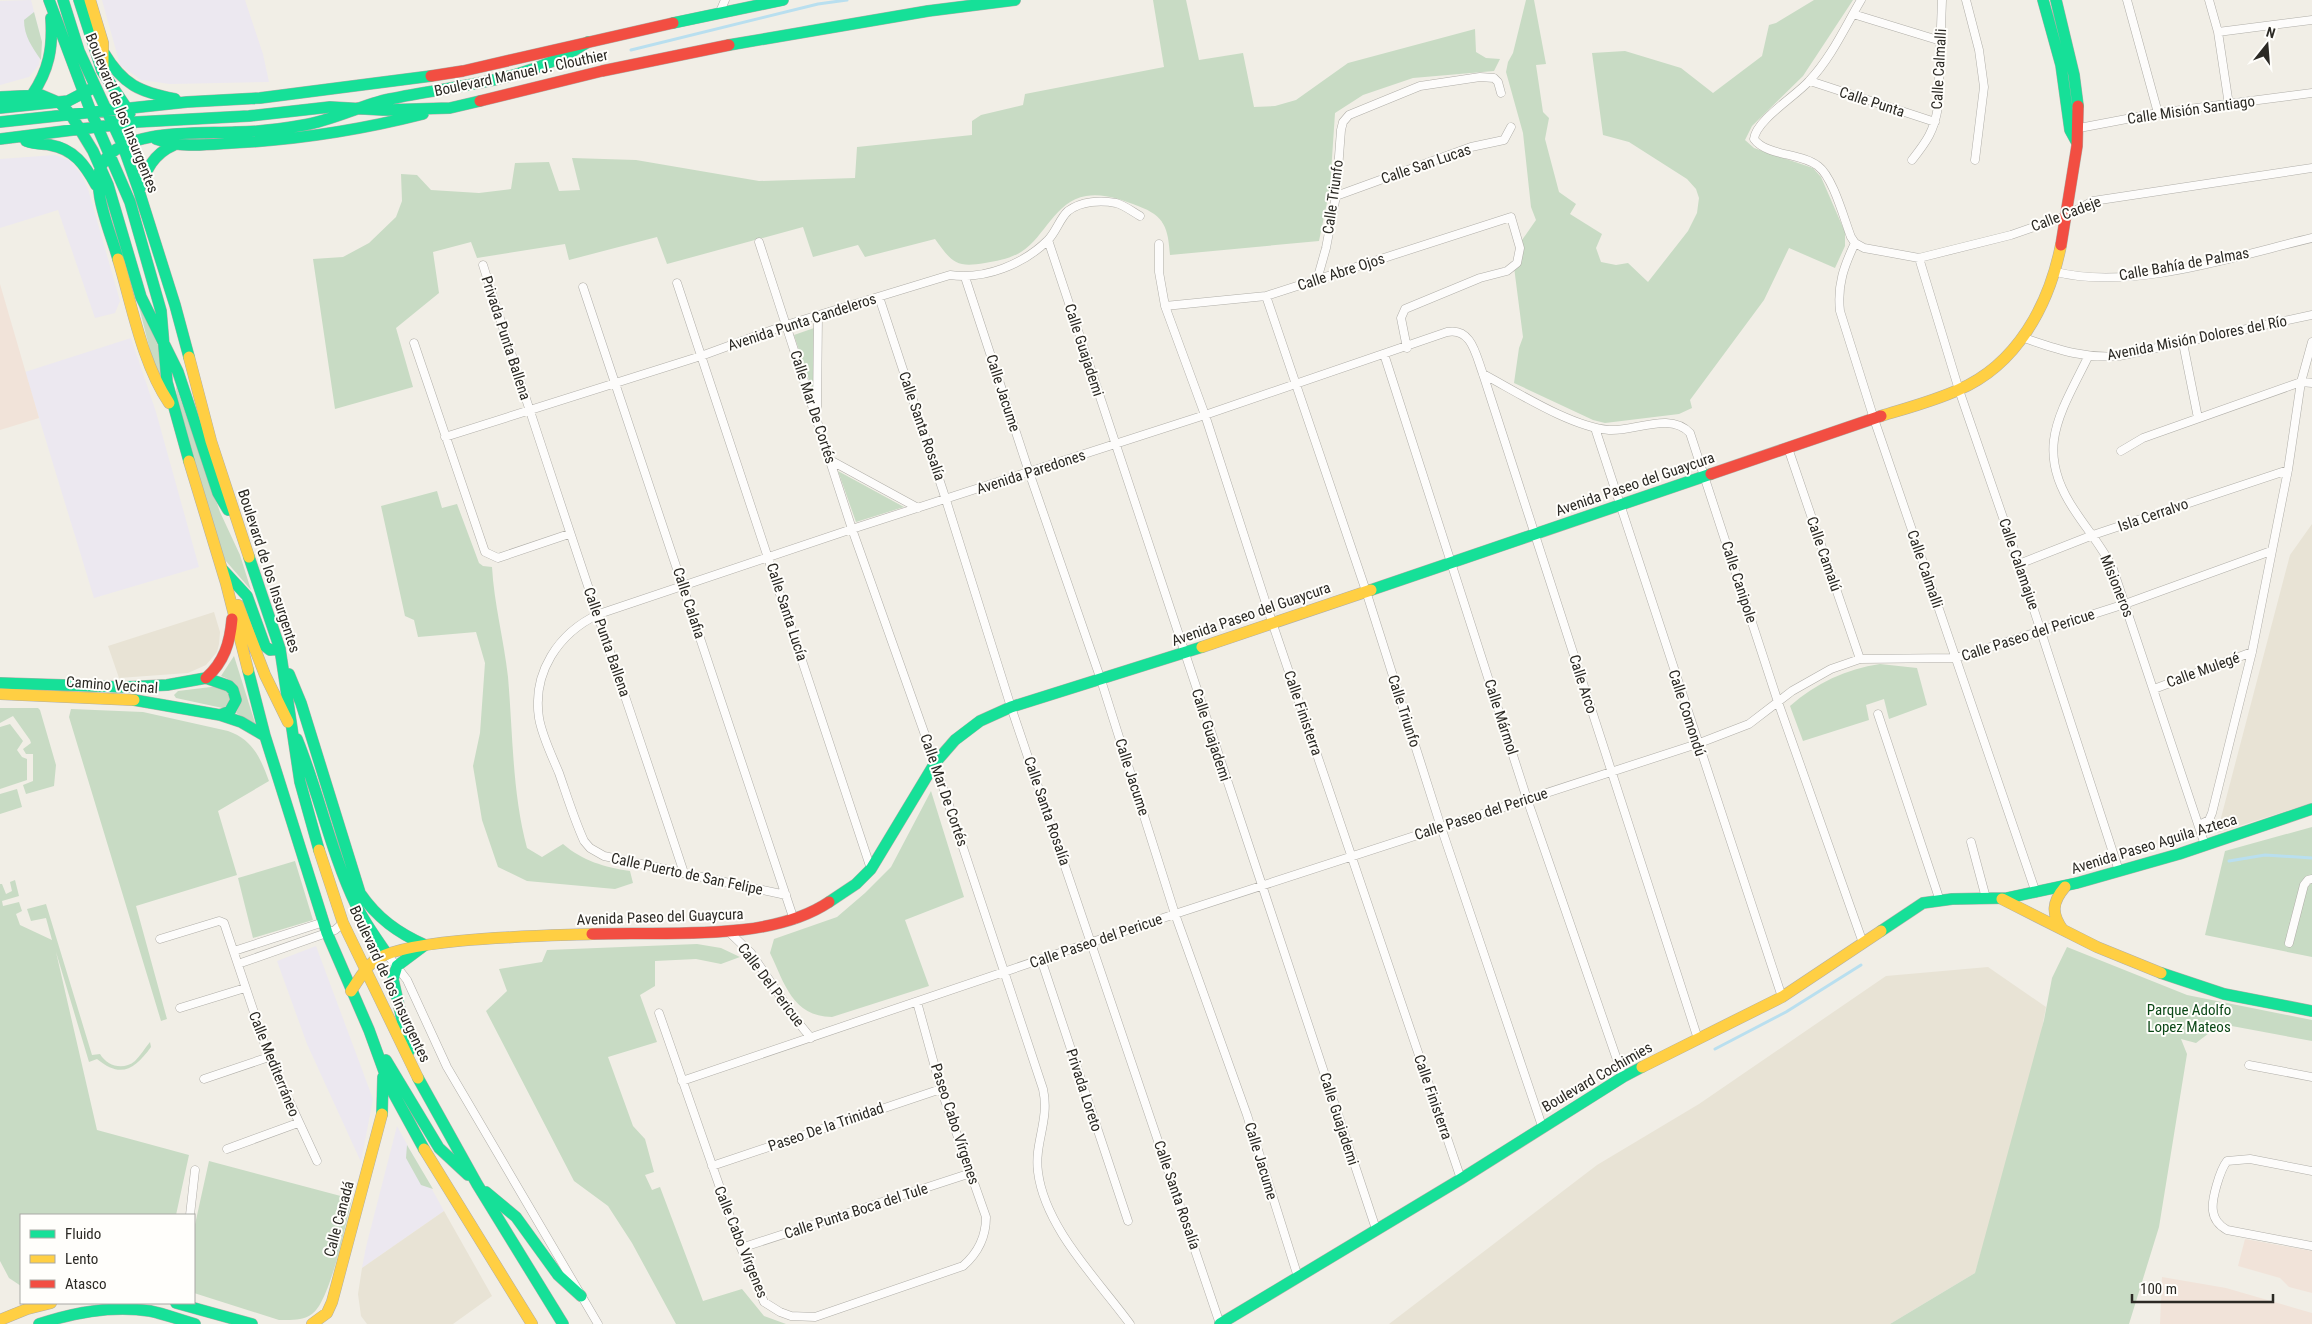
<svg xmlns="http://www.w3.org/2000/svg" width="2312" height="1324" viewBox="0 0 2312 1324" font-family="'Roboto Condensed',sans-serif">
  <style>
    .commercial { fill: #ece8f0 }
    .built { fill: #e8e3d5 }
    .education { fill: #f1e3d9 }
    .green { fill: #c8dbc4 }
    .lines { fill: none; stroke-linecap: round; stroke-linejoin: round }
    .stream { stroke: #b9dfef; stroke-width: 3 }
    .street-casing { stroke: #b0aea8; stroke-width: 9 }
    .fast-casing { stroke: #b0aea8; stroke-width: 12 }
    .slow-casing { stroke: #b0aea8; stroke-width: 12 }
    .jam-casing { stroke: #b0aea8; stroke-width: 12 }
    .street { stroke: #fdfcfb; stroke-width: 8 }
    .fast { stroke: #16e098; stroke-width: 11 }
    .slow { stroke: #ffcf43; stroke-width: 11 }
    .jam { stroke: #f24e42; stroke-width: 11 }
    .labels { text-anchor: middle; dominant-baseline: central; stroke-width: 4; stroke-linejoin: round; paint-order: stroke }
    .street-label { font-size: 15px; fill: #2b2924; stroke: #fffefb }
    .park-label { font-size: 15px; fill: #0a4716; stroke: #fffefb }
  </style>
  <rect width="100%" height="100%" fill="#f1eee6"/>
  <!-- commercial -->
  <path class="commercial" d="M31,0L42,42L39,65L29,77L0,85V1Z
    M102,0H245L263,54L269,82L170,84L141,80L120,65Z
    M55,155L69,160L81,174L88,189L120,301L115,313L95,318L58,210L0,228V159Z
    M131,338L156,412L199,567L94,598L25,372Z
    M316,946L373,1099L361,1162L307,1044L277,961Z
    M397,1126L444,1211L362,1268L366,1247Z"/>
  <!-- built -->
  <path class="built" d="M2312,524V803L2217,833L2290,555Z
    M214,612L220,632L219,644L217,652L206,665L188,673L119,678L108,646Z
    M1988,967L2046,1007L2032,1082L1975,1273L1890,1324H1389L1597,1165L1699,1104L1886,976Z
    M444,1211L492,1296L453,1324H367L361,1316L358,1294L362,1268Z"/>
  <!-- education -->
  <path class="education" d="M0,284L39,418L0,430Z
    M2245,1239L2312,1251V1293L2289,1287L2280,1278L2238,1266Z
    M2162,1277L2226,1288L2312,1313V1324H2160Z"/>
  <!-- green -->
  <path class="green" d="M1153,0H1186L1199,60L1243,53L1254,107L1275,106L1296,100L1348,63L1475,29L1476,52L1486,58L1500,59L1494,71L1413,78L1363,95L1335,113L1330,188L1319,241L1170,255C1168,228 1165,216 1138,206C1122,200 1104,193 1086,196C1055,201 1045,237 1021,252C1009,259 997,261 985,263C955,268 952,262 935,239L865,257L858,245L813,257L803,227L667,264L657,237L569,260L565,244L477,258L471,242L433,252L439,293L396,328L413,387L335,409L313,259L343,257L369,243L396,217L402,201L401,174L417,175L431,190L479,193L511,189L515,163L549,162L559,191L580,190L572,158L636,160L759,181L855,178L857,147L972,135V121L981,115L1023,105L1025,94L1164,67Z
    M1526,0H1534L1546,64L1536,65L1543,112L1549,118L1545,139L1559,192L1576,204L1570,214L1602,234L1596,248L1601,262L1616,265L1628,263L1648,282L1688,231L1697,213L1699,198L1696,189L1687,179L1629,142L1603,135L1592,53L1625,51L1681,68L1713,93L1762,56L1769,25L1776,23L1814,0H1853L1803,76L1752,126L1745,140L1754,148L1813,168L1821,177L1845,232V246L1835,268L1789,248L1764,300L1690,400L1692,408L1679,414L1605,423L1593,420L1514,383L1519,348L1523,337L1514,267L1522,240L1536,220L1531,207L1523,133L1506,72L1508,62L1513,53Z
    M34,12L42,42L41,60C32,47 24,36 24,20Z
    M137,299L160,350L161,383L154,366Z
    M814,328V395L794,335Z
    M176,386L220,512L240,555L251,590L225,560L218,543L177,401Z
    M838,471L904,507L856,522Z
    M437,491L442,508L457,504L479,563L483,566L492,567C494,604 504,640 508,677C513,734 512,792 527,848L542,857L563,844C583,861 604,867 630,871L633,883L615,889L527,881L498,867L482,820L473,766L480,733L485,663L476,632L418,637L414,620L405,616L381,506Z
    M234,656L256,726L236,713C245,696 239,682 221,676Z
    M1880,664L1917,668L1927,705L1889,719L1884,699L1866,705L1869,720L1803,741L1790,706C1816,683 1846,669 1880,664Z
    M219,686L227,690L232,698L227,709L176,698L174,695L178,691Z
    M0,708H38L40,710L56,765L54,786L26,794L23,785L33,781V754H26L23,749L31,743L30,740L13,716L0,723Z
    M71,709L143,712L228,731C253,740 260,757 269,781L218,811L237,875L136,906L167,1019L161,1021L69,717Z
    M10,724L23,741L17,750L22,757L27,759V780L0,789V727Z
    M17,789L22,807L0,814V794Z
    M931,791L964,897L905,920L929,986L832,1017C792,1016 785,984 770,953L774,939L837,917L865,893L891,867Z
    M2312,827V957L2205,935L2225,851Z
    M295,861L313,920L253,938L238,878Z
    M15,880L19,896L2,901L3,906L19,902L22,911L16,914L20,925L52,940L46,918L31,921L27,909L46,904L92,1055L100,1054C107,1066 123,1071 135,1061C140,1056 145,1048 150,1042L151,1047C135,1069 121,1079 97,1059L89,1062L56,952L97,1130L189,1155L176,1215H21V1286L9,1278L0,1261V884H2L6,894L12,891L10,882Z
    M697,944L721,948L740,957L721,964L696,959L655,961V986L640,995L657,1042L608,1057L633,1126L645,1139L654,1172L645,1175L652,1190L660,1187L703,1301L742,1289L764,1316L786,1324H676L632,1243L608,1206L574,1181L486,1011L507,991L499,969L542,962L547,950Z
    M2067,947L2187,995L2312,1020V1041L2221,1024L2196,1043L2181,1039L2187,1054L2159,1227L2129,1324H1890L1975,1273L2044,1020L2052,978Z
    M407,1145L433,1189L421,1185L406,1158Z
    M209,1161L352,1199C346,1223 330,1302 312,1314C303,1321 290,1320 279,1320L194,1293V1229Z"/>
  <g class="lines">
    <!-- stream -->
    <path class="stream" d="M631,50L818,4L847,0
      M2229,861L2265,855L2312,858
      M1715,1049L1786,1012L1861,965"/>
    <!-- street casing -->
    <g class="street-casing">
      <path id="street" d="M1861,0C1845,27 1831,58 1809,81C1796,96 1756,120 1754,139C1766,156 1802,153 1818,166C1833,177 1844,219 1851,237L1855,243L1864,248L1919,258L2011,235L2066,216L2093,201L2312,168
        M1966,0L1979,50L1984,87L1975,160
        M2127,0L2158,113
        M2209,0L2218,32L2229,105
        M719,14L725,0
        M1853,14L1941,41
        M2218,32L2312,20
        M1810,81L1935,122
        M2074,129L2158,113L2312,93
        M1912,160C1927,141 1934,131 1938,107L1942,0
        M1336,196L1471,147L1504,140L1511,127
        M1048,240L1376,1229
        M759,242L852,529L935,763L1043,1089C1050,1120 1034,1143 1038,1172C1045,1228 1098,1280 1130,1324
        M1855,243C1844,266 1837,285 1840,311L1874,419L2036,893
        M1159,244V272L1165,306L1205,415L1272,622L1461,1179
        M1919,258L1959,390L2019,564L2119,871
        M483,265C547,469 617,670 684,873
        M2056,272C2133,291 2236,256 2312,238
        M965,277L1029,472L1101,680L1175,914L1247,1115L1298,1277
        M1317,280L1326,248L1336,196L1341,130L1343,122L1349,115L1420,86L1480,77L1494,78L1498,82L1501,93
        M677,283L871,869
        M583,287L794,920
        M1266,296L1366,591L1441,827L1542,1126
        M879,297L946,500L1011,707L1220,1324
        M1165,306L1266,296L1511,217L1520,248L1517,263L1507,271L1480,278L1405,309L1401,318L1407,348
        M2024,338C2057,349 2083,359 2119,356L2312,315
        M414,343L485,552L498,558L569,534
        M2183,343L2198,418
        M1384,354L1527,799L1623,1077
        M2088,357C2060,414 2033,450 2075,511C2088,531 2103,548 2113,569L2205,845
        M1483,374C1517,392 1571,427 1609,430C1634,432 1670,411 1690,433L1778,702L1863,943
        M817,411L818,315
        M1595,428L1782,997
        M445,437L701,356L786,325L950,275C985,280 1024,264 1048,240C1056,232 1060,218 1068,211C1081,201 1101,200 1116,203C1124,205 1133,212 1140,216
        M1788,448L1860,659
        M2121,451L2143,438L2301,382L2312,383
        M830,460L918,508
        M2019,564L2093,535L2288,470
        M2154,689L2252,652
        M1878,714L1939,898
        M2199,825L2209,820L2212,813L2252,652L2288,470L2301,382L2312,342
        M1971,842L1986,898
        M786,895L604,856L590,848L584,841C574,819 567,796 559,773C552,756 542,736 539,718C532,673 558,633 599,614L852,529L1205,415L1447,332C1472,327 1476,356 1483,374L1698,1039
        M729,932L751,953L797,1021L811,1038
        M160,939L219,921L224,923L269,1057L317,1161
        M2289,943L2304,885L2308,880L2312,879
        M234,951L324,922
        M387,954L407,980L447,1067L598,1324
        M1041,959L1128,1221
        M238,964L335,930L343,923
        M180,1008L245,988
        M659,1013L741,1248L764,1302L780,1312L791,1316L815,1317L963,1266C978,1253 986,1238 986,1217L941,1089L917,1002
        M2249,1065L2312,1077
        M204,1079L269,1057
        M682,1081L1175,914L1697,744L1749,724L1792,691L1831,669L1860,659L1956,658L2125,604L2271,551
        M227,1149L298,1123
        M712,1166L941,1089
        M2312,1171L2250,1159L2227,1161C2220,1170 2211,1200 2213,1211C2214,1220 2220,1226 2227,1230L2312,1246
        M190,1215L195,1170
        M741,1248L971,1173"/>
    </g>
    <!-- fast casing -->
    <g class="fast-casing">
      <path id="fast" d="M49,0L91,112L130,202L161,311L167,382L189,461
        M63,0L79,51L123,146L139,191L175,305L189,357
        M79,0L102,71L130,113
        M2043,0L2061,65L2070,130L2076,141
        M2056,0L2074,75L2078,106
        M673,23L783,0
        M729,45L928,11L1015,0
        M104,53C123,85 140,92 175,99
        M32,95C49,70 53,48 51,18
        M0,97L41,95L60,103L71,115L93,151L108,185L141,297L178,372L218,493L228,510
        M0,108L68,101L91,89
        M0,122L187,102L260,98L431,76
        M0,139L137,122L249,116L330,107L383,110L450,108L480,101
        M156,139C182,148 204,145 231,143C296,140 360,130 423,114
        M26,141C34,144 42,144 50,145C74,149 85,165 96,185
        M139,191C146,170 153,154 174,145
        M118,259C111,233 88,184 104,161C126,128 201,134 236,132C259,132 282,129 304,125C334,120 361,105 390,99C460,84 527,83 588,42
        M249,557L280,649L300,782L319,850
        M223,570L247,596L265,646L270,650L280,649
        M1371,590L1711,474
        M248,670L265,736L327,933L369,1030L389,1085L424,1149
        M289,674L301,703L360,893C377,918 398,933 425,945L397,966L393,979L409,1051
        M0,683L125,687L167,685L206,678L229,686L233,690L236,700L230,711L220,715L134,700
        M220,715L241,722L265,736
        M297,739C319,793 331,853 356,905C365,923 376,938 387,954
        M829,902L856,884L871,869L935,763L955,740L980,721L1011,707L1202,647
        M1881,931L1923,903L1952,899L2007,898L2077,883L2179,854L2312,809
        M2161,973L2224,994L2312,1011
        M386,1060L439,1148L468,1175
        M418,1078L477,1184L563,1324
        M382,1114L383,1077
        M486,1192L516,1217L558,1275L581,1296
        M176,1303L252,1324
        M39,1324C75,1312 112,1305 150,1311C165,1314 180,1320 195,1324
        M1220,1324L1461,1179L1623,1077L1642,1067"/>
    </g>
    <!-- slow casing -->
    <g class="slow-casing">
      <path id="slow" d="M90,0L103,43V68
        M118,259C132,305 142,363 169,403
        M189,357L211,441L249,557
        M1881,416C1907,408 1934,401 1958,390C2017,365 2049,305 2061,245
        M189,461L226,583L248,670
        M238,605L265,675L288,722
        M1202,647L1371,590
        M0,694L134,700
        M319,850L343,923L418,1078
        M2002,899L2097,947L2161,973
        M2063,930C2051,914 2052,902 2065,887
        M351,991C358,981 364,969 374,961C404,937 549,936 592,934
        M1642,1067L1782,997L1881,931
        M424,1149L532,1324
        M0,1320L27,1309L51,1303
        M312,1324L327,1313L332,1302L382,1114"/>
    </g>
    <!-- jam casing -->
    <g class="jam-casing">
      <path id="jam" d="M431,76L463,71L673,23
        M480,101L602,71L729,45
        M2061,245L2077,146L2078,106
        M1711,474L1881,416
        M206,678C224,662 230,643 232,619
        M592,934C664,931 768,943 829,902"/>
    </g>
    <!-- street -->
    <use href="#street" class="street"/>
    <!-- fast -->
    <use href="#fast" class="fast"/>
    <!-- slow -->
    <use href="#slow" class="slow"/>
    <!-- jam -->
    <use href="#jam" class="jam"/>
  </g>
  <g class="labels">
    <!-- street labels -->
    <g class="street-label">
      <text transform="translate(1939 69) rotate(-87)">Calle Calmalli</text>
      <text transform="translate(521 73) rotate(-12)">Boulevard Manuel J. Clouthier</text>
      <text transform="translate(1872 102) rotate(18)">Calle Punta</text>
      <text transform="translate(2191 110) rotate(-8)">Calle Misión Santiago</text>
      <text transform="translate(122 113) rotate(68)">Boulevard de los Insurgentes</text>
      <text transform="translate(1426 164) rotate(-19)">Calle San Lucas</text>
      <text transform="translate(1333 197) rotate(-82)">Calle Triunfo</text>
      <text transform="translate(2066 214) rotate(-21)">Calle Cadeje</text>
      <text transform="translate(2184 264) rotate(-10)">Calle Bahía de Palmas</text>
      <text transform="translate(1341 272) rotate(-18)">Calle Abre Ojos</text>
      <text transform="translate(802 322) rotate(-18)">Avenida Punta Candeleros</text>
      <text transform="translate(506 338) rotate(72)">Privada Punta Ballena</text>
      <text transform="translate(2197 338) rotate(-11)">Avenida Misión Dolores del Río</text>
      <text transform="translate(1084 350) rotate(72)">Calle Guajademi</text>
      <text transform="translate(1003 393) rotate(72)">Calle Jacume</text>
      <text transform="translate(813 407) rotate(72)">Calle Mar De Cortés</text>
      <text transform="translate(922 426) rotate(71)">Calle Santa Rosalía</text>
      <text transform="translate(1031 472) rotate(-18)">Avenida Paredones</text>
      <text transform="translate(1635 484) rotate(-19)">Avenida Paseo del Guaycura</text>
      <text transform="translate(2153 515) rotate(-19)">Isla Cerralvo</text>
      <text transform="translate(1824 554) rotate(71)">Calle Camalú</text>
      <text transform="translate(2019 564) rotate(71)">Calle Calamajue</text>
      <text transform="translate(1925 569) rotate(71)">Calle Calmalli</text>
      <text transform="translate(269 571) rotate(72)">Boulevard de los Insurgentes</text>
      <text transform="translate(1739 582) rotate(72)">Calle Canipole</text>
      <text transform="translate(2117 586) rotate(68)">Misioneros</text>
      <text transform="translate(689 603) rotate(72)">Calle Calafia</text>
      <text transform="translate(787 612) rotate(72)">Calle Santa Lucía</text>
      <text transform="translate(1251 614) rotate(-19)">Avenida Paseo del Guaycura</text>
      <text transform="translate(2028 635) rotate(-18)">Calle Paseo del Pericue</text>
      <text transform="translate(607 642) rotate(71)">Calle Punta Ballena</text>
      <text transform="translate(2203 670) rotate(-20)">Calle Mulegé</text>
      <text transform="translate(1583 684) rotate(72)">Calle Arco</text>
      <text transform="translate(112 685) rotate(4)">Camino Vecinal</text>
      <text transform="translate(1404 711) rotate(72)">Calle Triunfo</text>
      <text transform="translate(1303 713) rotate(71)">Calle Finisterra</text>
      <text transform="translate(1687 713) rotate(72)">Calle Comondú</text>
      <text transform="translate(1501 717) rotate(72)">Calle Mármol</text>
      <text transform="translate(1211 735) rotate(72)">Calle Guajademi</text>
      <text transform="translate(1132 777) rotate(72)">Calle Jacume</text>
      <text transform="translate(944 790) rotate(71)">Calle Mar De Cortés</text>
      <text transform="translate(1047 811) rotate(71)">Calle Santa Rosalía</text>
      <text transform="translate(1481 814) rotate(-18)">Calle Paseo del Pericue</text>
      <text transform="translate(2154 844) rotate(-17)">Avenida Paseo Aguila Azteca</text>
      <text transform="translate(687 874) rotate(12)">Calle Puerto de San Felipe</text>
      <text transform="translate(660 917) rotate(-2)">Avenida Paseo del Guaycura</text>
      <text transform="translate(1096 941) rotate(-19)">Calle Paseo del Pericue</text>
      <text transform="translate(390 984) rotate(65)">Boulevard de los Insurgentes</text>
      <text transform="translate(771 985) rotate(53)">Calle Del Pericue</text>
      <text transform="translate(274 1064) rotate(68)">Calle Mediterráneo</text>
      <text transform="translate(1597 1077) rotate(-30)">Boulevard Cochimies</text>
      <text transform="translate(1084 1090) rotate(72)">Privada Loreto</text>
      <text transform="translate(1433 1097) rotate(71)">Calle Finisterra</text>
      <text transform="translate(1339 1119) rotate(72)">Calle Guajademi</text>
      <text transform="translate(955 1124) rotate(72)">Paseo Cabo Vírgenes</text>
      <text transform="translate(826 1127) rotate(-19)">Paseo De la Trinidad</text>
      <text transform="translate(1261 1161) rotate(73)">Calle Jacume</text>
      <text transform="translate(1177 1195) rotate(71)">Calle Santa Rosalía</text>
      <text transform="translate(856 1211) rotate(-18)">Calle Punta Boca del Tule</text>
      <text transform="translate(339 1219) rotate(-75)">Calle Canadá</text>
      <text transform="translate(741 1242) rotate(68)">Calle Cabo Vírgenes</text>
    </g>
    <!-- park labels -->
    <g class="park-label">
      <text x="2189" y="1010">Parque Adolfo<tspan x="2189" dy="17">Lopez Mateos</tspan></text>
    </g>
  </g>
  <!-- legend -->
  <rect x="20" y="1214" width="175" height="90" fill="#fffefb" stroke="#aaa9a5"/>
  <rect x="30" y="1230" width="25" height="8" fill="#16e098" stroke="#aaa9a5"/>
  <text x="65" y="1239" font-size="15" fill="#2b2924">Fluido</text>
  <rect x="30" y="1255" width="25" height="8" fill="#ffcf43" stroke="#aaa9a5"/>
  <text x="65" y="1264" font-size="15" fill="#2b2924">Lento</text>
  <rect x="30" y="1280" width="25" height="8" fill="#f24e42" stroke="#aaa9a5"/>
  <text x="65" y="1289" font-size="15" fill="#2b2924">Atasco</text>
  <!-- north arrow -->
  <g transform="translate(2267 45) rotate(17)" stroke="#fffefb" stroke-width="4" paint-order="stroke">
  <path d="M0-4L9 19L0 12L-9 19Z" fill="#2b2924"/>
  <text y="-8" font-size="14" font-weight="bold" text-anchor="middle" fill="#2b2924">N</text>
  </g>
  <!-- scale -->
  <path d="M2132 1294v8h141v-8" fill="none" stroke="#2b2924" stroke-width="2.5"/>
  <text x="2140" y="1294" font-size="15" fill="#2b2924" stroke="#fffefb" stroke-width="4" paint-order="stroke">100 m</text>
</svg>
